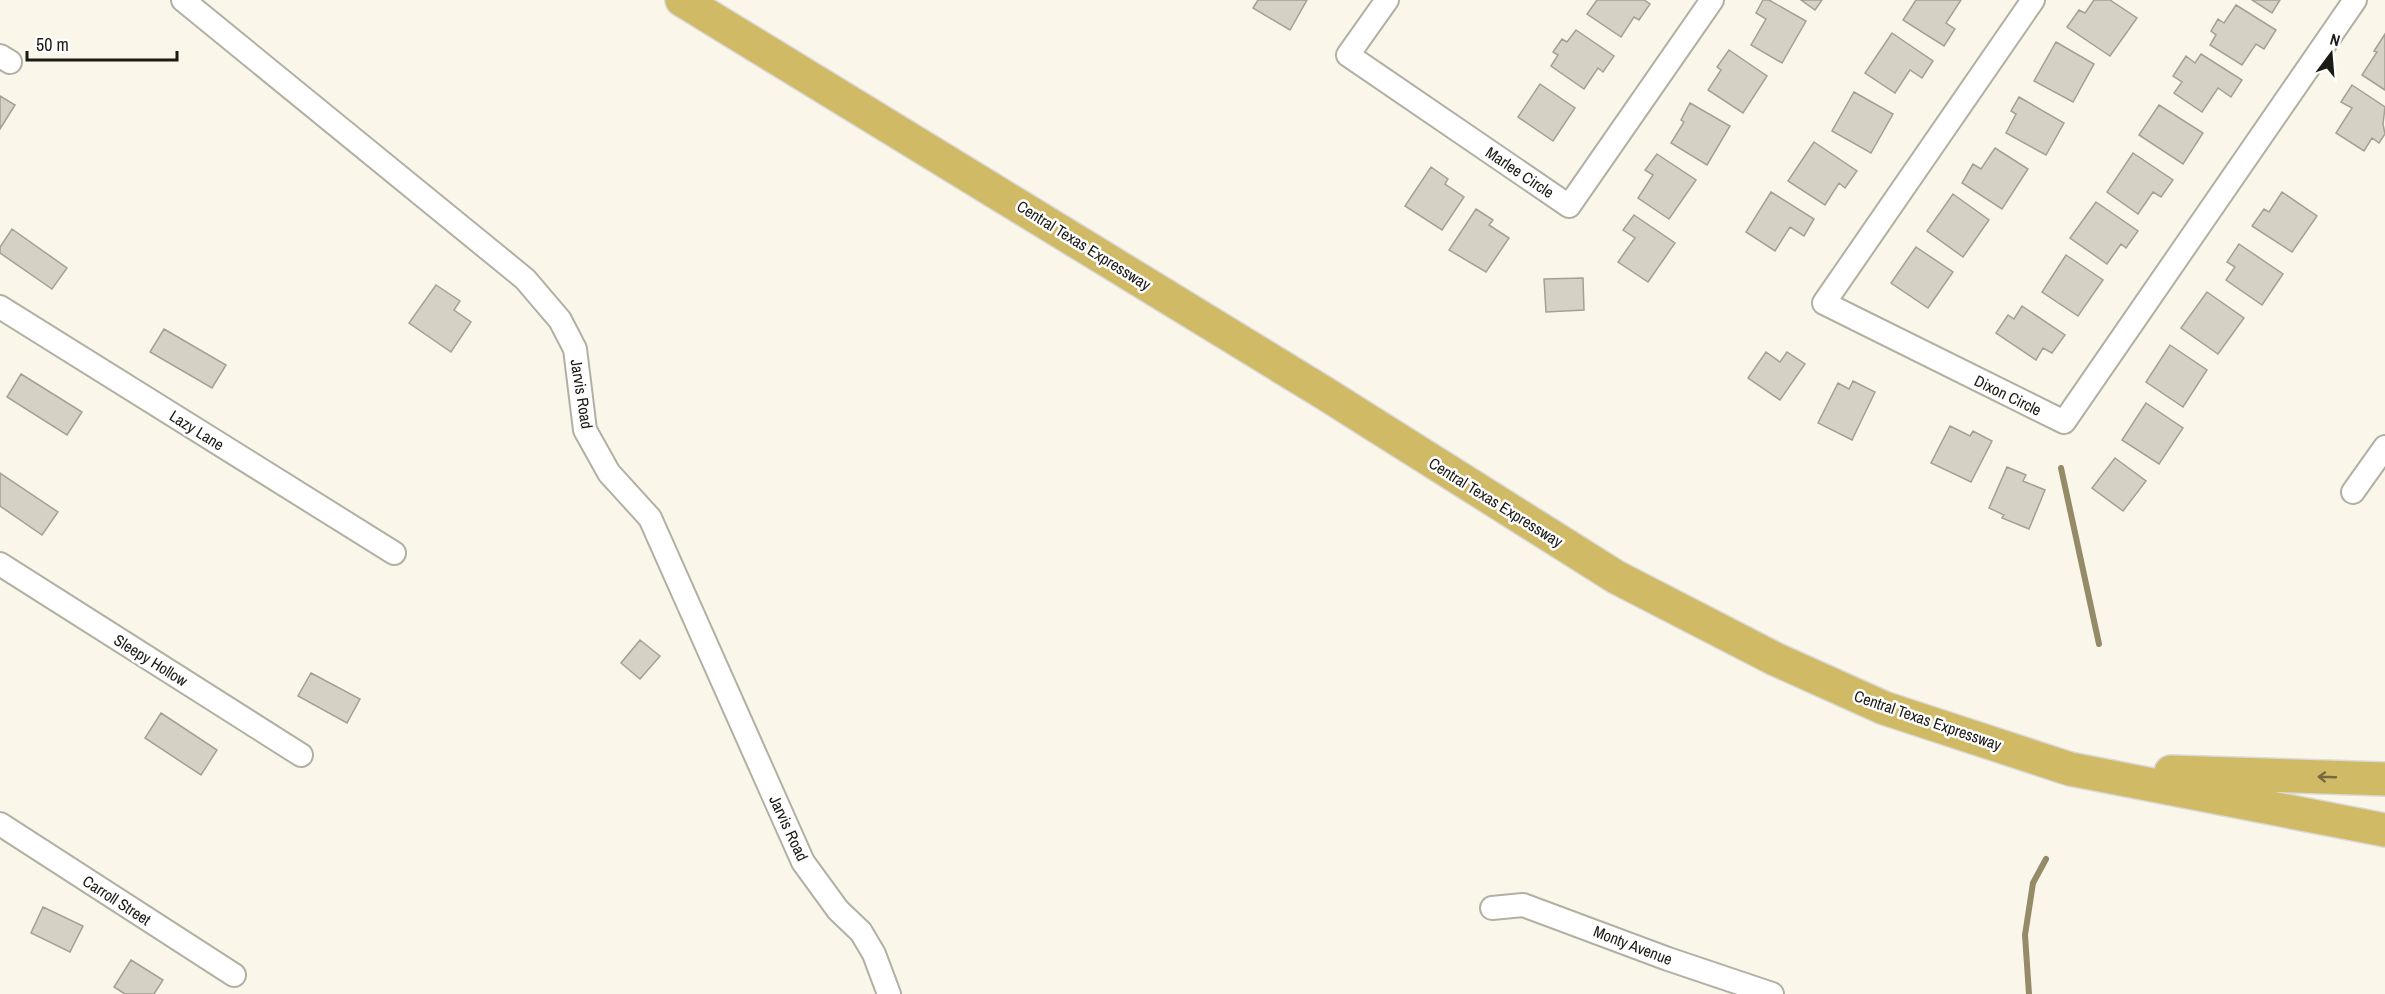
<svg xmlns="http://www.w3.org/2000/svg" width="2385" height="994" viewBox="0 0 2385 994" font-family="'Archivo Narrow',sans-serif">
  <style>
    .lines { fill: none; stroke-linecap: round; stroke-linejoin: round }
    .stream { stroke: #958b69; stroke-width: 6 }
    .building { fill: #d5d1c5; stroke: #a3a094; stroke-width: 1.5 }
    .minor-casing { stroke: #b2afa3; stroke-width: 26 }
    .highway-casing { stroke: #dbdada; stroke-width: 36 }
    .minor { stroke: #fff; stroke-width: 22 }
    .highway { stroke: #d1ba66; stroke-width: 33 }
    .oneway { stroke: #766a3e }
    .labels { text-anchor: middle; dominant-baseline: central; stroke-width: 5; stroke-linejoin: round; paint-order: stroke }
    .street-label { font-size: 16px; fill: #1b1a15; stroke: #fff }
  </style>
  <rect width="100%" height="100%" fill="#faf7ea"/>
  <g class="lines">
    <!-- stream -->
    <path class="stream" d="M2061,468L2099,644
      M2029,994L2025,935L2033,883L2046,859"/>
  </g>
  <!-- building -->
  <path class="building" d="M1258,0H1307L1290,30L1253,8Z
    M1597,0H1644L1650,4L1639,20L1634,17L1621,37L1587,14Z
    M1763,0H1769L1806,21L1782,63L1751,45L1766,19L1756,13Z
    M1801,0H1822L1815,10Z
    M1916,0H1961L1946,23L1955,29L1944,46L1903,20Z
    M2094,0H2110L2137,18L2110,56L2067,27L2079,10L2085,13Z
    M2252,0H2280L2272,13Z
    M2236,5L2276,30L2264,49L2256,44L2242,65L2210,45L2216,35L2211,31L2218,19L2224,23Z
    M1576,30L1614,56L1603,72L1598,68L1584,89L1551,66L1558,55L1553,52L1562,39L1567,42Z
    M1892,33L1933,61L1922,78L1910,70L1895,93L1865,73Z
    M2385,34V90L2362,75L2377,52L2374,51Z
    M2056,42L2094,64L2073,102L2034,81Z
    M1729,50L1767,76L1743,113L1708,90L1721,70L1717,67Z
    M2201,54L2242,80L2231,97L2218,88L2202,112L2174,93L2182,82L2173,76L2186,56L2195,63Z
    M1540,84L1575,108L1553,141L1518,117Z
    M2352,85L2385,107L2383,124L2385,134L2379,143L2372,138L2364,151L2336,133L2352,108L2341,102Z
    M1854,92L1893,114L1871,153L1832,131Z
    M0,96L15,105L0,129Z
    M2019,97L2064,123L2046,155L2006,133L2016,114L2011,111Z
    M1690,103L1730,126L1707,165L1671,143L1684,122L1681,120Z
    M2159,105L2203,133L2183,164L2139,135Z
    M1814,142L1857,171L1845,188L1839,183L1825,205L1788,181Z
    M1995,148L2028,169L2002,209L1962,183L1973,164L1981,169Z
    M2133,153L2173,180L2161,197L2153,192L2138,214L2107,192Z
    M1657,154L1696,180L1669,219L1638,198L1653,175L1645,170Z
    M1431,167L1448,179L1445,184L1464,197L1442,230L1405,206Z
    M1771,192L1814,219L1804,236L1790,227L1775,251L1746,232Z
    M2282,192L2317,216L2292,252L2252,226L2264,209L2269,212Z
    M1953,194L1989,220L1963,257L1927,231Z
    M2096,202L2138,231L2126,248L2121,244L2107,264L2070,238Z
    M1476,209L1493,220L1489,225L1509,238L1486,272L1449,250Z
    M1634,215L1675,243L1648,282L1618,262L1635,238L1623,230Z
    M12,229L67,268L52,289L0,253V247Z
    M2239,244L2283,274L2262,305L2226,280L2235,267L2227,262Z
    M1916,247L1953,272L1928,308L1891,283Z
    M2066,255L2103,280L2078,316L2042,292Z
    M1583,278L1584,310L1546,312L1544,279Z
    M436,285L460,301L454,310L471,322L451,352L409,323Z
    M2207,292L2244,318L2218,354L2181,328Z
    M2022,306L2065,335L2052,353L2043,348L2036,360L1996,333L2008,315L2014,319Z
    M164,329L226,365L212,388L150,352Z
    M2170,345L2207,370L2183,407L2146,382Z
    M1766,352L1780,362L1787,352L1805,364L1780,400L1748,378Z
    M21,374L82,412L67,435L7,397Z
    M1853,381L1875,392L1852,440L1818,423L1838,383L1849,389Z
    M2146,403L2183,428L2159,464L2122,440Z
    M1950,426L1970,436L1973,431L1992,441L1971,482L1931,463Z
    M2115,458L2146,481L2123,511L2092,488Z
    M2007,467L2026,475L2023,481L2045,490L2029,529L2002,518L2004,515L1989,508Z
    M0,473L58,512L42,535L0,506Z
    M640,640L660,656L640,679L621,663Z
    M311,673L360,699L347,723L298,696Z
    M161,713L217,750L201,775L145,738Z
    M43,907L83,926L70,952L31,933Z
    M131,960L163,980L154,994H125L114,987Z"/>
  <g class="lines">
    <!-- minor casing -->
    <g class="minor-casing">
      <path id="minor" d="M183,0L525,279L560,320L575,349L585,430L609,473L650,518L803,862L838,910L861,932L874,954L889,994
        M1387,0L1348,55L1569,206L1712,0
        M2033,0L1824,303L2064,422L2355,0
        M0,56L10,62
        M0,307L394,553
        M2353,492L2385,447
        M0,564L301,755
        M0,824L234,975
        M1492,908L1523,905L1668,959L1772,994"/>
    </g>
    <!-- highway casing -->
    <g class="highway-casing">
      <path id="highway" d="M682,0L1321,391L1616,577L1775,659L1884,708L2070,769L2385,830
        M2171,772L2385,779"/>
    </g>
    <!-- minor -->
    <use href="#minor" class="minor"/>
    <!-- highway -->
    <use href="#highway" class="highway"/>
  </g>
  <!-- one-way arrows -->
  <defs><path id="oneway-shaft" d="M-6 0H5M1.5-3L5.5 0L1.5 3" fill="none" stroke-width="1.6" stroke-linecap="round" stroke-linejoin="round" transform="scale(1.5)"/></defs>
  <use class="oneway" href="#oneway-shaft" transform="translate(2327 777) rotate(-178)"/>
  <g class="labels">
    <!-- street labels -->
    <g class="street-label">
      <text transform="translate(1520 172) rotate(34)">Marlee Circle</text>
      <text transform="translate(1084 245) rotate(32)">Central Texas Expressway</text>
      <text transform="translate(582 394) rotate(81)">Jarvis Road</text>
      <text transform="translate(2008 395) rotate(26)">Dixon Circle</text>
      <text transform="translate(197 430) rotate(32)">Lazy Lane</text>
      <text transform="translate(1496 502) rotate(32)">Central Texas Expressway</text>
      <text transform="translate(151 660) rotate(32)">Sleepy Hollow</text>
      <text transform="translate(1928 720) rotate(19)">Central Texas Expressway</text>
      <text transform="translate(789 828) rotate(65)">Jarvis Road</text>
      <text transform="translate(117 900) rotate(33)">Carroll Street</text>
      <text transform="translate(1633 945) rotate(21)">Monty Avenue</text>
    </g>
  </g>
  <!-- north arrow -->
  <g transform="translate(2331 54) rotate(16)" stroke="#ffffff" stroke-width="4.5" paint-order="stroke">
  <path d="M0-4.5L10 22L0 15L-10 22Z" fill="#1b1a15"/>
  <text y="-9" font-size="16" font-weight="bold" text-anchor="middle" fill="#1b1a15">N</text>
  </g>
  <!-- scale -->
  <path d="M27 51v9h150v-9" fill="none" stroke="#1b1a15" stroke-width="3"/>
  <text x="36" y="51" font-size="18" fill="#1b1a15" stroke="#ffffff" stroke-width="4.5" paint-order="stroke">50 m</text>
</svg>
